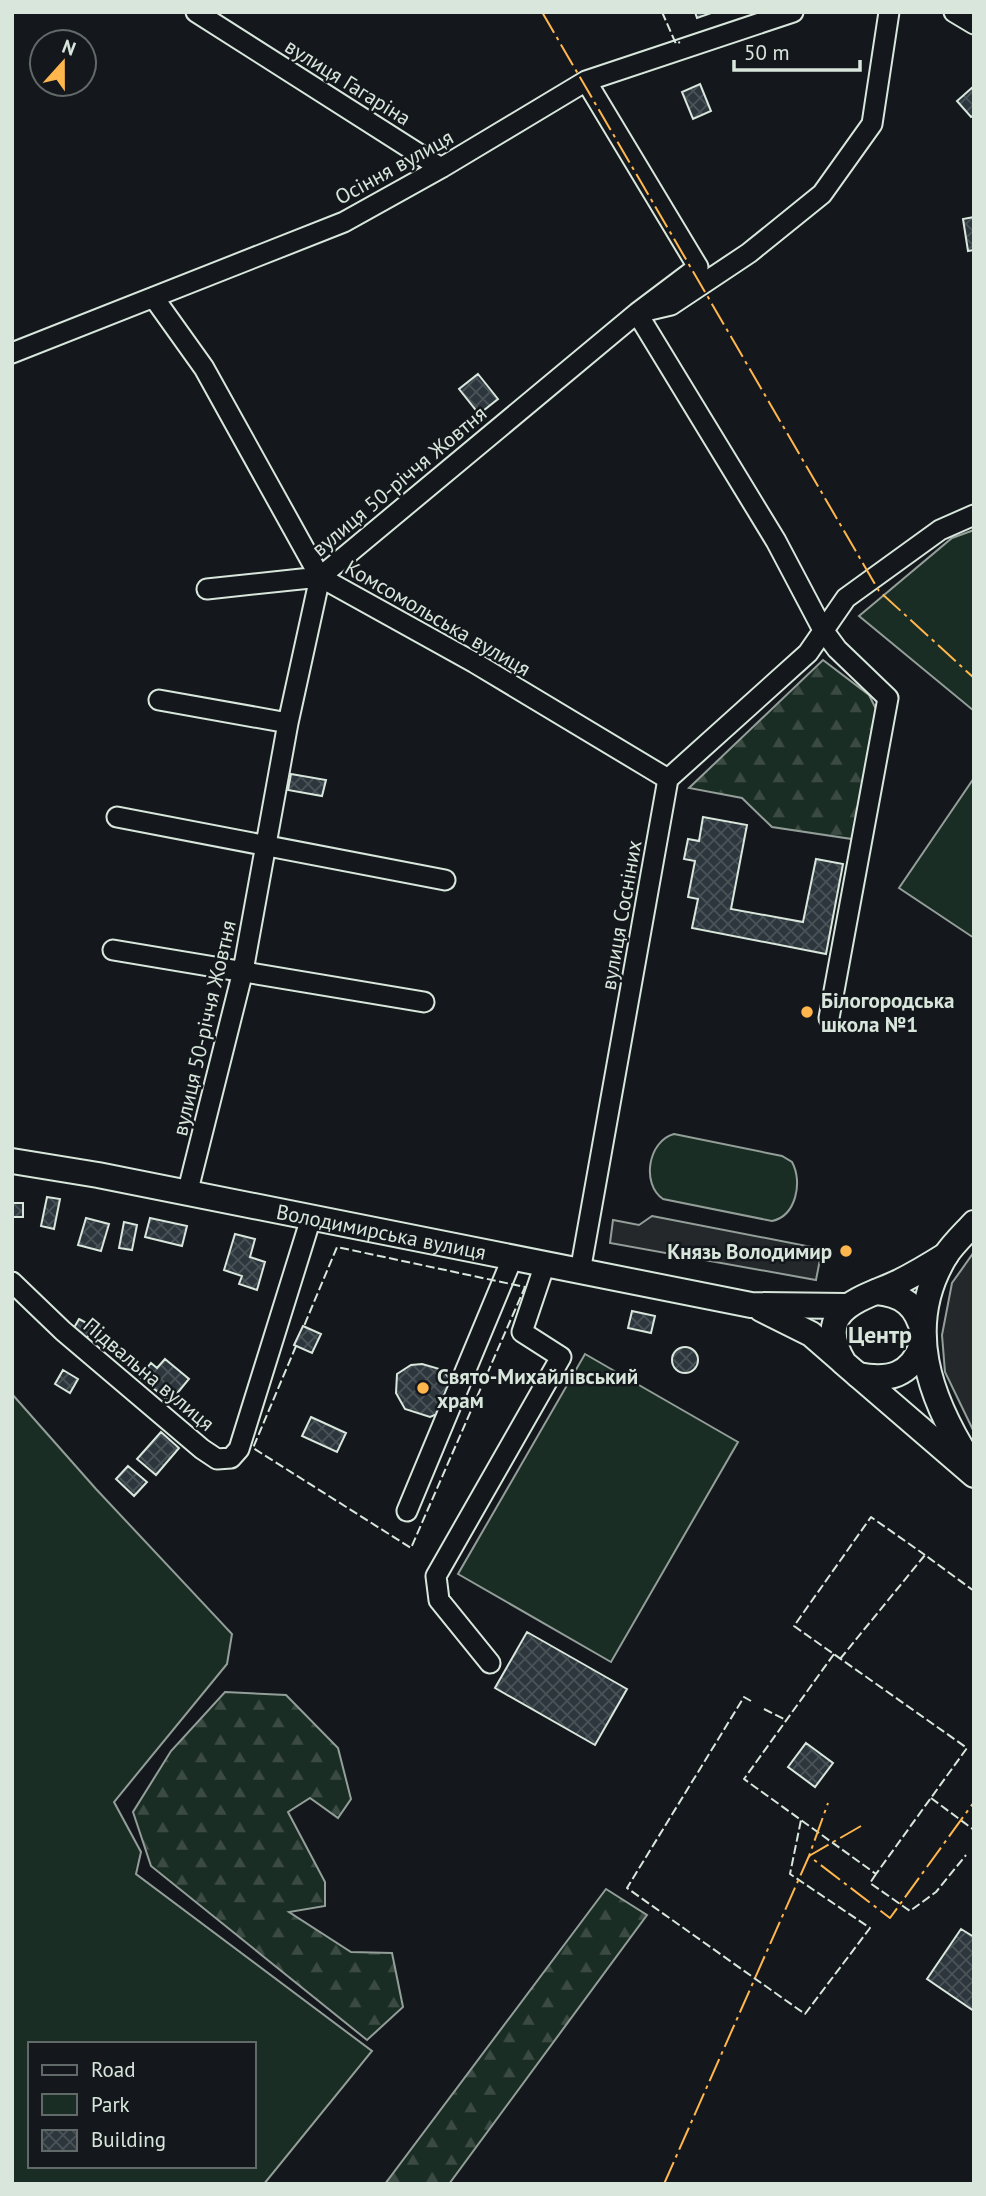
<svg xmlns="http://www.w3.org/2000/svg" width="986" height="2196" viewBox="0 0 986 2196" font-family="'PT Sans',sans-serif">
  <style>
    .green { fill: #1a2d24; stroke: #939e99; stroke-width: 2; fill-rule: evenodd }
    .forest { fill: url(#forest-firs); stroke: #939e99; stroke-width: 2 }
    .parking { fill: #24282b; stroke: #939e99; stroke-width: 2 }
    .building { fill: url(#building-cross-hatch); stroke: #d8e6dc; stroke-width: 2 }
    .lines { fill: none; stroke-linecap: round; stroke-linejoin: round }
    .minor-casing { stroke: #d8e6dc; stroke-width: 23 }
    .major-casing { stroke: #d8e6dc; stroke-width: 28 }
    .minor { stroke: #14181c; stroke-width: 19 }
    .major { stroke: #14181c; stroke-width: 24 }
    .fence { stroke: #d8e6dc; stroke-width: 2; stroke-dasharray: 9 3.5; stroke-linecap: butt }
    .power { stroke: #ffb74d; stroke-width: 2; stroke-dasharray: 24 5 3.5 5; stroke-linecap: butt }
    .poi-dot { fill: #ffb74d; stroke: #14181c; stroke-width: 2.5 }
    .labels { text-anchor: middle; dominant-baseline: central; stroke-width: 5; stroke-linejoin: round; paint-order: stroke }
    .street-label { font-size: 21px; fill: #d8e6dc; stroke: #14181c }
    .poi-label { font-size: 21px; font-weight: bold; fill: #d8e6dc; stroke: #14181c; text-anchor: start }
    .quarter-label { font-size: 24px; font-weight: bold; fill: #d8e6dc; stroke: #14181c }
  </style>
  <defs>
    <pattern id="forest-firs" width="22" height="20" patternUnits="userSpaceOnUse" patternTransform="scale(1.75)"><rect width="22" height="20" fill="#1a2d24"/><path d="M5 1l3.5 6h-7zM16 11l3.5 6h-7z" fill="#3b4b43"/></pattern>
    <pattern id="building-cross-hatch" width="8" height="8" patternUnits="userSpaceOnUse" patternTransform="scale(1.75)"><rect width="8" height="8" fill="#2c363c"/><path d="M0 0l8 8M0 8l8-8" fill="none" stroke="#4a5358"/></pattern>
  </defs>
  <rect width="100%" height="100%" fill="#14181c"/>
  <!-- green -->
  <path class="green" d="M974,530V711L859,616L952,538Z
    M974,778V938L899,888Z
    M674,1134L782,1156L792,1162C803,1182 796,1216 772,1221L663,1199C641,1184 648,1141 674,1134Z
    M585,1354L738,1442L611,1662L458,1574Z
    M12,1394L96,1489L232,1634L227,1664L114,1802L141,1852L136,1874L372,2051L264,2184H12ZM30,2044H254V2166H30Z"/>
  <!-- forest -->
  <path class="forest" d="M823,660L869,695L877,711L852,839L772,827L742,798L689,788Z
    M225,1692L286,1695L338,1748L351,1799L338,1818L310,1798L288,1812L325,1882V1906L289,1912L351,1952L392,1953L403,2007L367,2040L151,1866L133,1812L171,1751Z
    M606,1889L647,1915L449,2184H385Z"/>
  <!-- parking -->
  <path class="parking" d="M652,1216L822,1249L816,1280L610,1243L613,1220L639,1225Z
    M974,1252V1432L945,1372L942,1335L952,1283Z"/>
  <!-- building -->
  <path class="building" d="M695,12H714L697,18Z
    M700,84L711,111L693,119L682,92Z
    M974,86V115L971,117L957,101Z
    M974,217V250L968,251L963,219Z
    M478,374L498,399L479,414L459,389Z
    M291,774L326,780L322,796L288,790Z
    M703,817L747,825L731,909L803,922L816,859L843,864L826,954L692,928L698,899L688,897L695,861L684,859L688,839L699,841Z
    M47,1197L60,1199L54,1229L41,1226Z
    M12,1203H23V1217H12Z
    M86,1218L109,1224L101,1251L78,1245Z
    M150,1218L187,1226L182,1246L145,1237Z
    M124,1222L137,1225L132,1250L119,1248Z
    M235,1234L255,1239L250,1257L265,1262L257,1290L239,1284L242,1276L224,1270Z
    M632,1311L655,1316L651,1333L628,1328Z
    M79,1319L94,1327L85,1341L71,1333Z
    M303,1326L321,1334L312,1353L294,1345Z
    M672 1360a13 13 0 1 1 26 0a13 13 0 1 1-26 0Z
    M165,1359L189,1379L170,1402L140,1377L151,1363L157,1368Z
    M422,1364L443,1370L450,1380V1394L440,1413L430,1417L405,1409L396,1393L397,1374L411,1365Z
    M63,1370L78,1379L70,1393L55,1384Z
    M311,1417L346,1433L337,1452L302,1436Z
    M161,1432L179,1448L156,1475L137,1459Z
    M128,1466L147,1482L134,1496L116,1479Z
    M527,1632L627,1689L595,1745L495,1688Z
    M806,1743L833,1763L815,1787L788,1767Z
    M961,1929L974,1937V2011L927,1979Z"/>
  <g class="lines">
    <!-- minor casing -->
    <g class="minor-casing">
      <path id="minor" d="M196,12L441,168
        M954,12L974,24
        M586,81L698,267L637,313L776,541L823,630L837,649L888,698L829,1018
        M154,298L204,368L320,577L475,663L668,779
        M12,353L344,222L441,168L586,81L793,12
        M207,589L320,577
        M159,700L288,723
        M117,817L445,880
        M113,950L424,1002
        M187,1194L243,971L288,723L320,577L637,313L671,305L749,253L822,194L872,124L889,12
        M580,1272L668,779L808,653L846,598L940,530L974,515
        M12,1282L63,1331L202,1449L217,1459L231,1458L239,1449L311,1218
        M407,1511L512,1259
        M490,1663L439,1600L436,1576L561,1357L522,1332L545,1264"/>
    </g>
    <!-- major casing -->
    <g class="major-casing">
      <g id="major">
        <path id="s1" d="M12,1161L98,1175L751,1305L846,1306"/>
        <path d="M946,1255C930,1265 915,1274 899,1282C863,1299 811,1308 844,1363L974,1475"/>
        <path d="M876,1292C903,1294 917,1306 923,1332"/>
        <path d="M761,1309L811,1334L842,1361"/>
        <path d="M858,1375C889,1381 910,1376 922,1345"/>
        <path d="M970,1462C930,1399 902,1326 946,1255C953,1244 965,1233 974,1223"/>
      </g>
    </g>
    <!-- minor -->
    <use href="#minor" class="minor"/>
    <!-- major -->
    <use href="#major" class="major"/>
    <!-- fence -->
    <path class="fence" d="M662,12L676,44L680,42
      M296,1346L253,1448L411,1548L525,1287L337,1247L304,1326
      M834,1654L744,1779L876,1874L967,1748L794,1626L871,1517L925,1555
      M840,1659L925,1555L974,1591
      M751,1701L744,1697L627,1888L805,2014L870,1928L790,1874L801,1820
      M764,1709L786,1720
      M931,1798L974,1830
      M876,1874L870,1883L910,1911L936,1892L966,1855"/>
    <!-- power -->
    <path class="power" d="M542,12L879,591L974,678
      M861,1826L809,1856L890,1918L974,1802
      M664,2184L809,1856L828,1803"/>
  </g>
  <!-- markers -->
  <g class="poi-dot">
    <circle cx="807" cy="1012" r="7"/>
    <circle cx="846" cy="1251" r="7"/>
    <circle cx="423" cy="1388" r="7"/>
  </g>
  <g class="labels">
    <!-- street labels -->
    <g class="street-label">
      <text transform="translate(348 82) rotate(32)">вулиця Гагаріна</text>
      <text transform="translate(394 167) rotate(-29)">Осіння вулиця</text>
      <text transform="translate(399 481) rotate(-40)">вулиця 50-річчя Жовтня</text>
      <text transform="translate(438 618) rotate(30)">Комсомольська вулиця</text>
      <text transform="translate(621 915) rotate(-80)">вулиця Сосніних</text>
      <text transform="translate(204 1028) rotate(-77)">вулиця 50-річчя Жовтня</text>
      <text stroke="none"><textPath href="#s1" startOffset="376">Володимирська вулиця</textPath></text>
      <text transform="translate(149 1374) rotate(40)">Підвальна вулиця</text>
    </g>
    <!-- poi labels -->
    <g class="poi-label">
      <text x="821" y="1000">Білогородська<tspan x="821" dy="24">школа №1</tspan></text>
      <text x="832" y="1251" text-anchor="end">Князь Володимир</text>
      <text x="437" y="1376">Свято-Михайлівський<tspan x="437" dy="24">храм</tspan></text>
    </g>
    <!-- quarter labels -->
    <g class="quarter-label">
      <text x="880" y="1334">Центр</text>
    </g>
  </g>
  <!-- border -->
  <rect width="986" height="2196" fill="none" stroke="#d8e6dc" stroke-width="28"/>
  <!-- legend -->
  <rect x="28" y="2042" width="228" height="126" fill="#14181c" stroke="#626a69" stroke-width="2"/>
  <rect x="42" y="2065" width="35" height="10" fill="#14181c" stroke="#626a69" stroke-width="2"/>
  <text x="91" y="2077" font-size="21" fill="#d8e6dc">Road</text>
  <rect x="42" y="2094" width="35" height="21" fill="#1a2d24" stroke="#626a69" stroke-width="2"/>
  <text x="91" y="2112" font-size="21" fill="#d8e6dc">Park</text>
  <rect x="42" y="2130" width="35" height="21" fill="url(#building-cross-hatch)" stroke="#626a69" stroke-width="2"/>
  <text x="91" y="2147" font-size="21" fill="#d8e6dc">Building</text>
  <!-- north arrow -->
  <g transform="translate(63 63) rotate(21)"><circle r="33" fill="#14181c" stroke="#626a69" stroke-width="2"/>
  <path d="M0-5L12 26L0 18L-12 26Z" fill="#ffb74d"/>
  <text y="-10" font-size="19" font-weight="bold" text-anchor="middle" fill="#d8e6dc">N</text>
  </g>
  <!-- scale -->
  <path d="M734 60v10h126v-10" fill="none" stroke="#d8e6dc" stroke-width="3.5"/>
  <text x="744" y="60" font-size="21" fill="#d8e6dc" stroke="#14181c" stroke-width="5" paint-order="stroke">50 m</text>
</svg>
